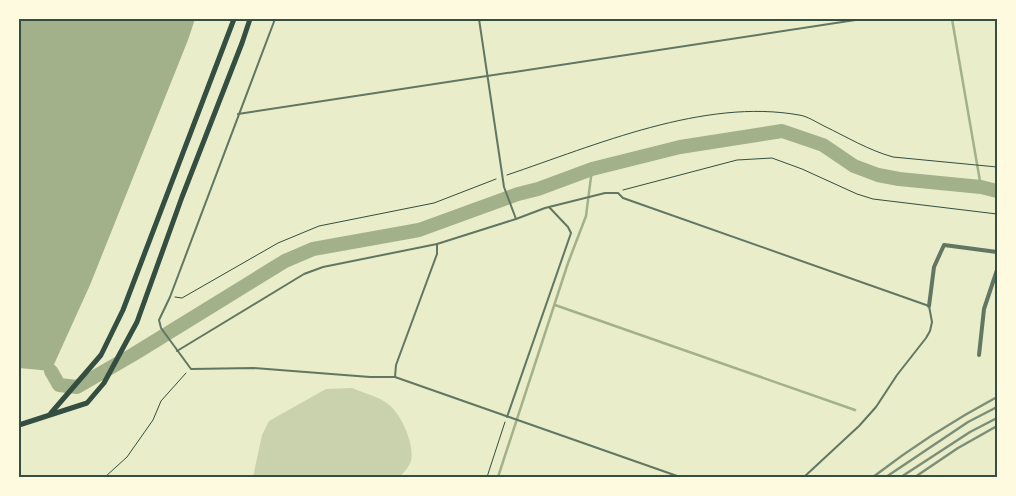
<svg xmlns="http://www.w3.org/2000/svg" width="1016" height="496" viewBox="0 0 1016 496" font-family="Cabin,sans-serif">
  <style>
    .green { fill: #cad2ad }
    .water { fill: #a3b18a }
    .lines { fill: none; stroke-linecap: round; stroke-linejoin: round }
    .stream { stroke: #a3b18a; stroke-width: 2.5 }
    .river { stroke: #a3b18a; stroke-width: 14 }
    .path { stroke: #344e41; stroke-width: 1 }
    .service { stroke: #617663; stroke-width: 2 }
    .minor { stroke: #617663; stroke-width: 4 }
    .secondary { stroke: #344e41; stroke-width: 5 }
    .rail { stroke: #7c8e77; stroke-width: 2.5 }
    .neatline { fill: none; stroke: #344e41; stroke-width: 2 }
  </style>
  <rect width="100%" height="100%" fill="#e9edc9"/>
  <!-- green -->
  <path class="green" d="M352,388C363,393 378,396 388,404C401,413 415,445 411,461C409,467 404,472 400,477H253L262,435L269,421L326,389Z"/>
  <!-- water -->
  <path class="water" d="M19,19H195L188,40L90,285L51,371L19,368Z"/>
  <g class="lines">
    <!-- stream -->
    <g class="stream">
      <path d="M952,19L981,187"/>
      <path d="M555,305L855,410"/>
      <path d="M498,477L568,263L586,216L592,169"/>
    </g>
    <!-- river -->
    <path class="river" d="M51,371L59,385L77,387L134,354L285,261L313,249L419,230L518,194L538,189L592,169L680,147L782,131L823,145L854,166L878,175L899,179L981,187L997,191"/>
    <!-- path -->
    <g class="path">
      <path d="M507,175C596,145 704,98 799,115C807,116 816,122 824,126C847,137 868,150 893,157L997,167"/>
      <path d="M623,190L737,160L772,158L802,169L857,194L873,199L997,214"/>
      <path d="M175,297L182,298L278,243L319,226L434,203L496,179"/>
      <path d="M105,477L127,457L153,420L161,401L186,373"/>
      <path d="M487,477L505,422"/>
    </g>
    <!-- service -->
    <g class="service">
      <path d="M275,19L170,297L159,320L161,328L191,369L254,368L370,377H395L680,477"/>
      <path d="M479,19L504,187L516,219"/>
      <path d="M238,114L862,19"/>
      <path d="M177,351L304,274L323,267L437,244L516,219L545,208L605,193H618L623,198L929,306L932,322L930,331L926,338L897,375L876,407L859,426L804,477"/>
      <path d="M395,377L396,365L437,254V244"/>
      <path d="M507,417L571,233L568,227L549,207"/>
    </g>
    <!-- minor -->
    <g class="minor">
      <path d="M929,306L934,267L944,245L997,252"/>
      <path d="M979,355L984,309L997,270"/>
    </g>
    <!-- secondary -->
    <g class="secondary">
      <path d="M51,413L101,355L123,310L234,19"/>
      <path d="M19,425L87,403L104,383L137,322L182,197L242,43L250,19"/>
    </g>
    <!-- rail -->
    <g class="rail">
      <path d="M873,477C912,447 954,420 997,397"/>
      <path d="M886,477L968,422L997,407"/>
      <path d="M901,477L970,432L997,418"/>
      <path d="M915,477L958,448L997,426"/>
    </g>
  </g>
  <!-- border -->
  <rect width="1016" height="496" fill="none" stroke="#fefae0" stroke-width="40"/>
  <rect x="20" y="20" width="976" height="456" class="neatline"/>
</svg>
